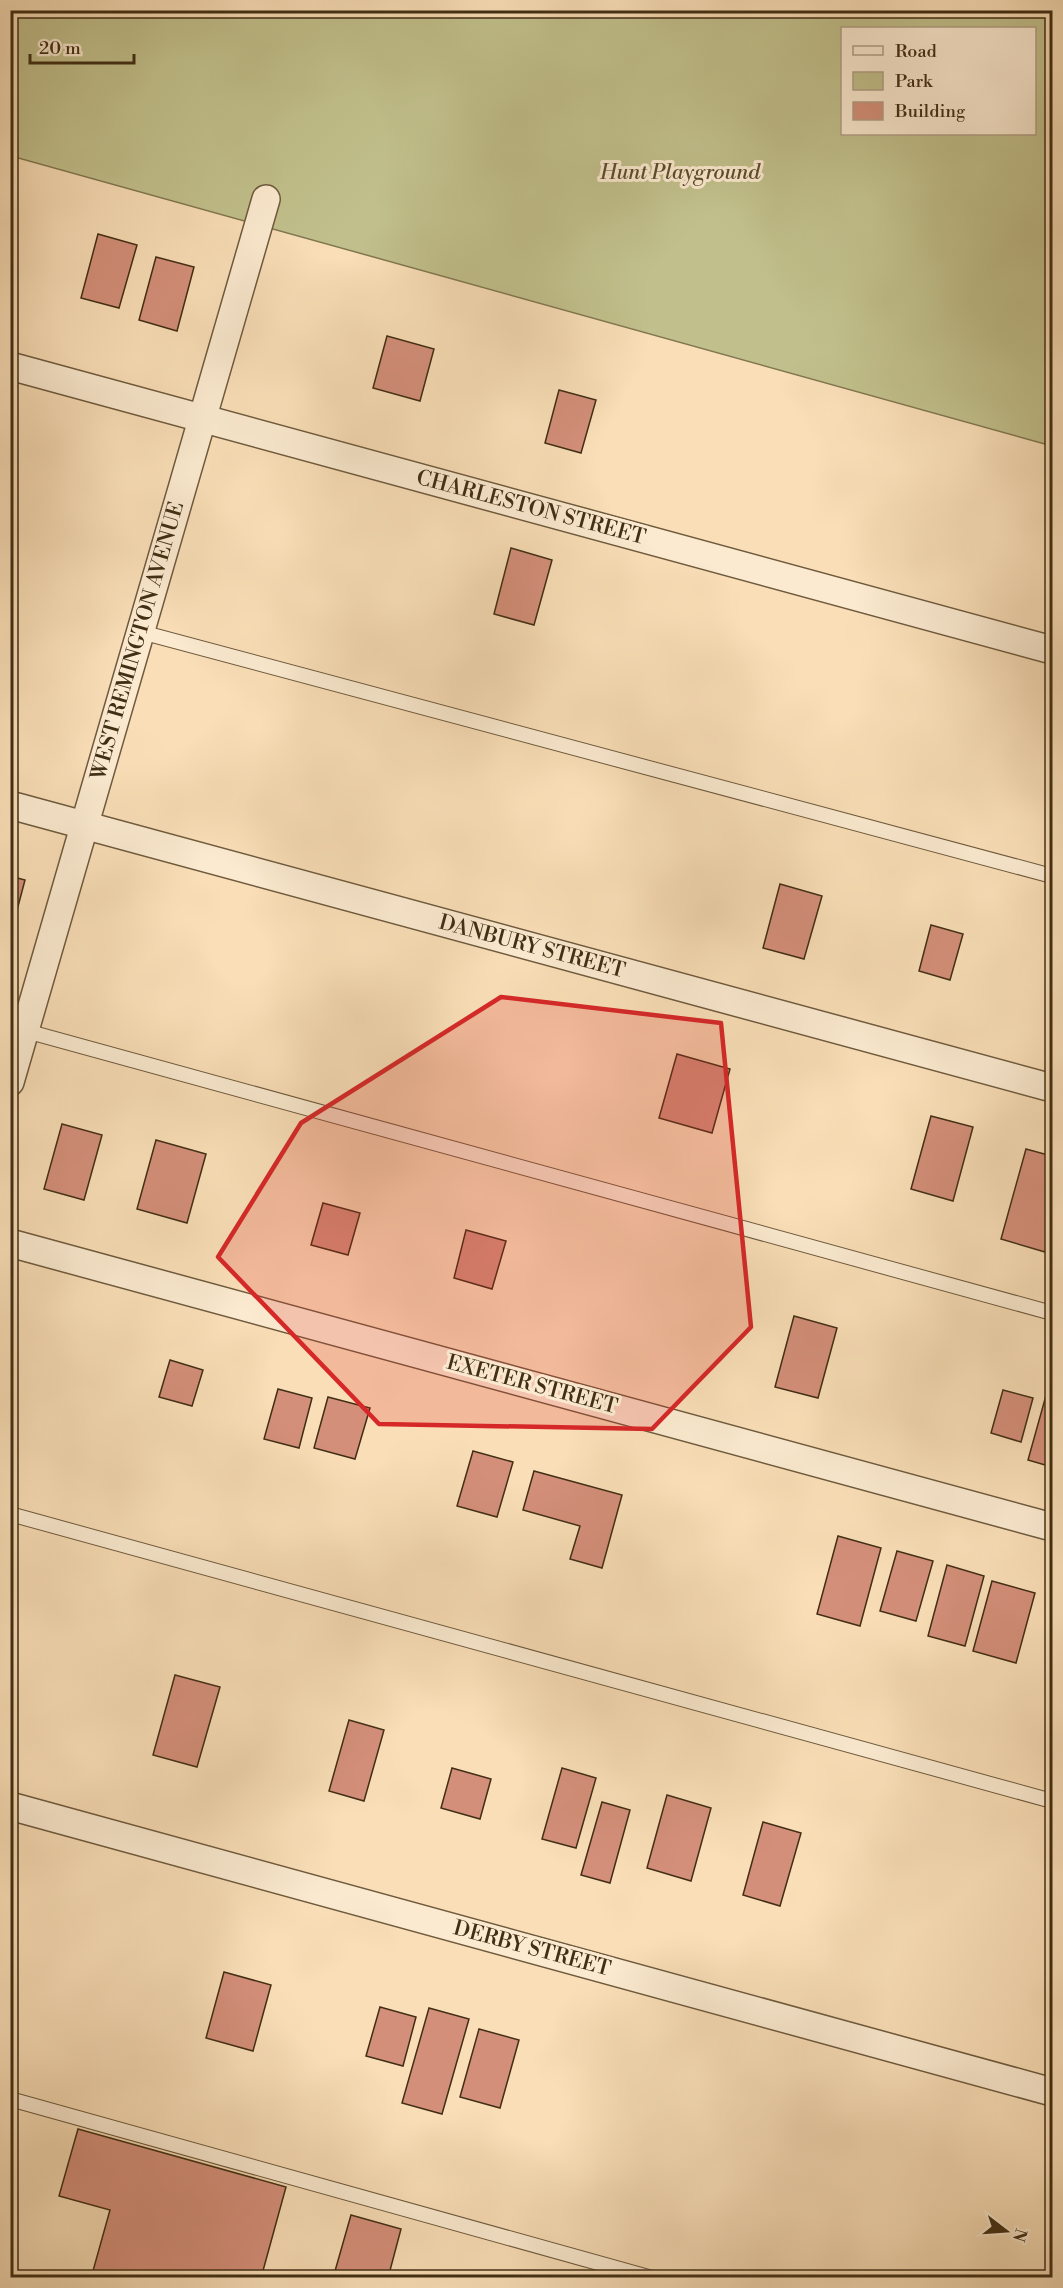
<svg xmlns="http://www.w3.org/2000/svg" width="1063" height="2288" viewBox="0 0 1063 2288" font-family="'Libre Bodoni',serif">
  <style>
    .green { fill: #c1c08c; stroke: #817750; stroke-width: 1.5; fill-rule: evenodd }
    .building { fill: #d48f7a; stroke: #412e14; stroke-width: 1.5 }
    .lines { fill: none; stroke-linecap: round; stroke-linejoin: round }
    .service-casing { stroke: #6f5a3d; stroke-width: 16 }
    .minor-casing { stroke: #6f5a3d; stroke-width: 30 }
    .service { stroke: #fbead0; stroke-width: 14 }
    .minor { stroke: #fbead0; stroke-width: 27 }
    .marked { fill: #d62828; fill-opacity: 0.2; stroke: #d62828; stroke-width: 4.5; stroke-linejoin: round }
    .labels { text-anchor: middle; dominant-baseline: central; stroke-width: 6; stroke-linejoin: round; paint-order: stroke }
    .park-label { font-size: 21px; font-style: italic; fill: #5b4b2c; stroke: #fbead0 }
    .street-label { font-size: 21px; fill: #412e14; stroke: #fbead0 }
  </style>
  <rect width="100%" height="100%" fill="#f9deb7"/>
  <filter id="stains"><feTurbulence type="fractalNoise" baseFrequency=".00333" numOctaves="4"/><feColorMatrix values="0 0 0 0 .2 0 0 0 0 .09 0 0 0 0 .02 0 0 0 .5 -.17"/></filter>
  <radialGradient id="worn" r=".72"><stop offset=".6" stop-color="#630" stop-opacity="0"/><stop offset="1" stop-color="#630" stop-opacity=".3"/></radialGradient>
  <!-- green -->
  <path class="green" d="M10,11H1052V446L11,156ZM842,28H1034V134H842Z"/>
  <!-- building -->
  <g class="building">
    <path d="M98,234L137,245L119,308L81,298Z"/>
    <path d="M156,257L194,267L177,331L139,320Z"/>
    <path d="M387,336L434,349L420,401L373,388Z"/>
    <path d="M559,390L596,400L581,453L545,443Z"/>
    <path d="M511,548L552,560L534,625L494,614Z"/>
    <path d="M10,876L25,880L11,933H10Z"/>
    <path d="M780,884L822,896L804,959L763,948Z"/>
    <path d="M931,925L963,934L950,980L919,971Z"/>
    <path d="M677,1054L730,1069L712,1133L659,1118Z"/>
    <path d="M931,1116L973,1127L953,1201L911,1189Z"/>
    <path d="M62,1124L102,1135L84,1200L44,1189Z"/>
    <path d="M156,1140L206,1154L187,1223L137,1209Z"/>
    <path d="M1026,1149L1052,1156V1226L1045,1252L1001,1239Z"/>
    <path d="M323,1203L360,1213L348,1255L311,1245Z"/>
    <path d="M466,1230L506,1241L492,1289L454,1278Z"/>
    <path d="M794,1316L837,1328L818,1398L775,1387Z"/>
    <path d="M170,1360L203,1370L192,1406L159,1397Z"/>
    <path d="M1050,1381L1052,1382V1467L1028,1460Z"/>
    <path d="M278,1389L312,1398L299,1448L264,1439Z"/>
    <path d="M1003,1390L1033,1398L1021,1442L991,1433Z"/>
    <path d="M328,1397L370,1408L355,1459L314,1448Z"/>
    <path d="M473,1451L513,1462L497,1517L457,1506Z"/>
    <path d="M534,1471L622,1495L602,1568L570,1559L580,1526L523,1510Z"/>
    <path d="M838,1536L881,1548L860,1626L817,1614Z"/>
    <path d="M897,1551L933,1561L916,1621L880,1611Z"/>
    <path d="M947,1565L984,1576L965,1646L928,1636Z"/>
    <path d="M992,1581L1035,1593L1016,1663L973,1651Z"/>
    <path d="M175,1675L220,1687L197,1767L153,1755Z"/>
    <path d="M349,1720L384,1730L364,1801L329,1791Z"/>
    <path d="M452,1768L491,1779L480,1819L441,1808Z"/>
    <path d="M562,1768L596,1778L576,1848L542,1839Z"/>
    <path d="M667,1795L711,1808L691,1881L647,1868Z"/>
    <path d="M602,1802L630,1810L610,1883L581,1875Z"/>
    <path d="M763,1822L801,1833L780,1906L743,1895Z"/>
    <path d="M224,1972L271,1985L253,2051L206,2038Z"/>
    <path d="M380,2007L416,2017L403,2066L366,2056Z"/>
    <path d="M429,2008L469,2019L442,2114L402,2103Z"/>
    <path d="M479,2029L519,2040L500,2108L460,2097Z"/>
    <path d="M78,2129L286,2187L261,2278H91L110,2210L59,2196Z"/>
    <path d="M351,2215L401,2229L388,2278H333Z"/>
  </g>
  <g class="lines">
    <!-- service casing -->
    <g class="service-casing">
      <g id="service">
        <path d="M141,632L1052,876"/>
        <path d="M26,1031L1052,1313"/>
        <path d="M10,1514L1052,1801"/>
        <path d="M10,2099L652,2278"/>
      </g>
    </g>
    <!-- minor casing -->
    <g class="minor-casing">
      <g id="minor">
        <path d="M10,366L1052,650"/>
        <path d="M10,805L1052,1088"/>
        <path d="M10,1082L266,199"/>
        <path d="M10,1243L1052,1527"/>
        <path d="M10,1806L1052,2092"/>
      </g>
    </g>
    <!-- service -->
    <use href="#service" class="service"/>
    <!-- minor -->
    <use href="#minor" class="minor"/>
  </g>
  <!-- marked area -->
  <path class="marked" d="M501,997L721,1023L751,1327L652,1429L379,1424L218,1257L301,1123Z"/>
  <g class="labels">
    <!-- park labels -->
    <g class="park-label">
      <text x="680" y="173">Hunt Playground</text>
    </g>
    <!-- street labels -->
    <g class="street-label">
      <text transform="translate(531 508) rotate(15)">CHARLESTON STREET</text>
      <text transform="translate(138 641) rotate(-74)">WEST REMINGTON AVENUE</text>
      <text transform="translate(532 947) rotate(15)">DANBURY STREET</text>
      <text transform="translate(532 1385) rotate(15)">EXETER STREET</text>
      <text transform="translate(532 1949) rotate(15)">DERBY STREET</text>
    </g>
  </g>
  <!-- margin -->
  <rect width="1063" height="2288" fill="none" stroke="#f9deb7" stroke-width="36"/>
  <rect x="12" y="12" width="1039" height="2264" fill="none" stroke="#412e14" stroke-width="3"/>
  <rect x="18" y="18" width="1027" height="2252" fill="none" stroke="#412e14" stroke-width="1.5"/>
  <!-- legend -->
  <rect x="841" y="27" width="195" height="108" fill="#fbead0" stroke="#b19f85" stroke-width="1.5"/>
  <rect x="853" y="46" width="30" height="9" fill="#fbead0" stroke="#b19f85" stroke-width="1.5"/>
  <text x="895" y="57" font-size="18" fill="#412e14">Road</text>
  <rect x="853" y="72" width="30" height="18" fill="#c1c08c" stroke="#b19f85" stroke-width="1.5"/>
  <text x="895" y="87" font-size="18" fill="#412e14">Park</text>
  <rect x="853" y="102" width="30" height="18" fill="#d48f7a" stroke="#b19f85" stroke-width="1.5"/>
  <text x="895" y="117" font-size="18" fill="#412e14">Building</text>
  <!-- north arrow -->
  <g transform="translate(1006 2231) rotate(107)" stroke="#fbead0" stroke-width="4.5" paint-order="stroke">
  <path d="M0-4.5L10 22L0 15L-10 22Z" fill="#412e14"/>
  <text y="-9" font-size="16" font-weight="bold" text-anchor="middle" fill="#412e14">N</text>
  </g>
  <!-- scale -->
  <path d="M30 54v9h104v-9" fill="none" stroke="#412e14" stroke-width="3"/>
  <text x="39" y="54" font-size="18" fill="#412e14" stroke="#fbead0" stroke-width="4.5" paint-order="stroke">20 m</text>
  <rect width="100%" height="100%" filter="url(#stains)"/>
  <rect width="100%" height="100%" fill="url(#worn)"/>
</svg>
